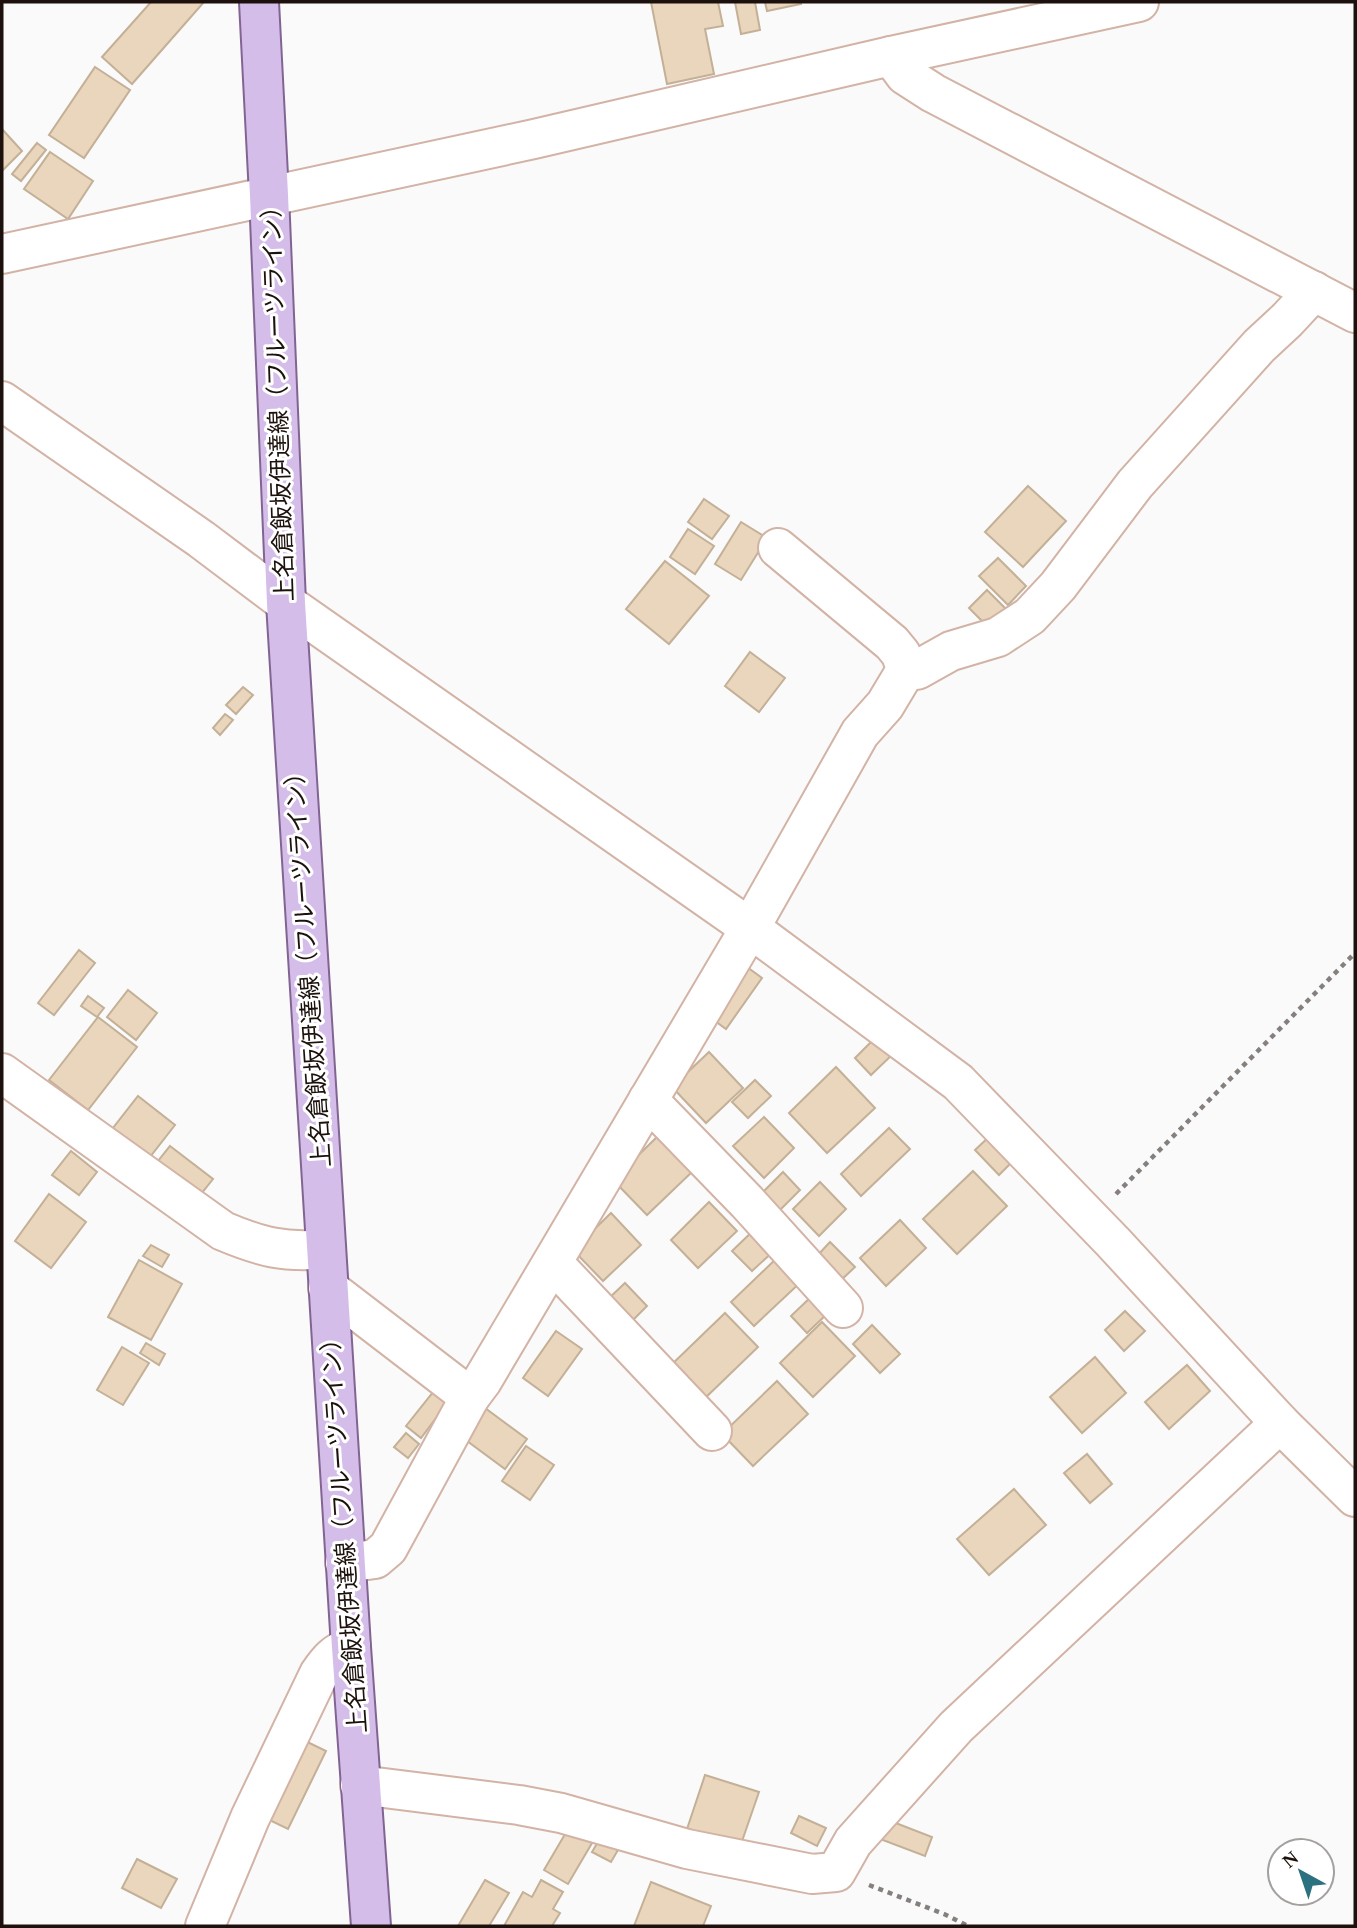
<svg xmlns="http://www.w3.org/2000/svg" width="1357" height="1928" viewBox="0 0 1357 1928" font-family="'Times New Roman','Noto Sans JP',serif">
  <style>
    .building { fill: #ead6bc; stroke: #c3b096; stroke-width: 2 }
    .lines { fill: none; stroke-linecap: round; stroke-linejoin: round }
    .minor-casing { stroke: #d2b3a5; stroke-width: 42 }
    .major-casing { stroke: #826493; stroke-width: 42 }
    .path { stroke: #85807d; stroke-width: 4.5; stroke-dasharray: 5 5; stroke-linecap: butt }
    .minor { stroke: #fff; stroke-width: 38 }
    .major { stroke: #d5bdea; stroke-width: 38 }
    .labels { text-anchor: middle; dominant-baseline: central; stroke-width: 6; stroke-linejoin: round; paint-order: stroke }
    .street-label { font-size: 24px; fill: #1c110c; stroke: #fff }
  </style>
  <rect width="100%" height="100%" fill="#fafafa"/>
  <!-- building -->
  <g class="building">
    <path d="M151,2H204L132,84L102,57Z"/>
    <path d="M651,2H718L723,26L705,29L714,74L667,84Z"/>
    <path d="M735,2H755L760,30L741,34Z"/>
    <path d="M765,2H801V4L767,11Z"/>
    <path d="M95,67L130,90L84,158L49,135Z"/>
    <path d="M2,129L22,151L2,171Z"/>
    <path d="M37,143L46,150L21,181L12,174Z"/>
    <path d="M50,152L93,181L68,219L24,189Z"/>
    <path d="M1028,486L1066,521L1023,567L985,532Z"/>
    <path d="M704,499L729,516L712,539L688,522Z"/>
    <path d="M741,522L767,538L741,580L715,564Z"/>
    <path d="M688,529L714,546L695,574L670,557Z"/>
    <path d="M998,558L1026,586L1008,605L979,576Z"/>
    <path d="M665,561L709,596L669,644L626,609Z"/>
    <path d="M987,590L1012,615L994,633L969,608Z"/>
    <path d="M750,652L785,678L759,712L725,686Z"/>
    <path d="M243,687L253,695L236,714L226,705Z"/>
    <path d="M225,714L233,720L220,735L213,728Z"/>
    <path d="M79,950L95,963L54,1015L38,1003Z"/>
    <path d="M747,967L762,978L726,1029L711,1018Z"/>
    <path d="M128,990L157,1013L136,1040L107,1017Z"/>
    <path d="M88,996L104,1008L97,1017L81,1006Z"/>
    <path d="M98,1017L137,1047L88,1110L49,1080Z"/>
    <path d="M878,1035L895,1052L871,1075L855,1058Z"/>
    <path d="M709,1052L743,1088L706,1123L672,1087Z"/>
    <path d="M836,1067L875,1108L827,1153L789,1113Z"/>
    <path d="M755,1080L771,1096L748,1118L732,1102Z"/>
    <path d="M138,1096L175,1125L146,1162L109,1133Z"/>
    <path d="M764,1117L794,1148L764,1178L733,1146Z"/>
    <path d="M889,1128L910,1149L861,1196L841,1174Z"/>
    <path d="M992,1134L1015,1159L999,1175L975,1150Z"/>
    <path d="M659,1135L693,1171L647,1215L613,1180Z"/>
    <path d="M170,1146L213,1179L197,1199L154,1166Z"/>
    <path d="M71,1151L97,1172L79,1195L52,1175Z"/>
    <path d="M973,1171L1007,1206L957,1254L923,1219Z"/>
    <path d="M783,1172L800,1190L777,1213L760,1195Z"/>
    <path d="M820,1182L846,1209L819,1236L793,1209Z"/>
    <path d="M49,1194L86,1222L51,1268L15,1241Z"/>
    <path d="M709,1202L737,1231L698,1268L671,1240Z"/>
    <path d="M611,1213L641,1245L603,1281L573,1250Z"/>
    <path d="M900,1220L926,1248L886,1286L860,1258Z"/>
    <path d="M756,1228L776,1249L752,1271L732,1251Z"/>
    <path d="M830,1242L855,1267L839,1282L816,1257Z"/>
    <path d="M151,1245L169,1255L162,1267L143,1256Z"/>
    <path d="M779,1256L803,1280L754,1326L731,1302Z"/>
    <path d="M139,1260L182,1284L151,1340L108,1317Z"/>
    <path d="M625,1283L647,1306L629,1324L607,1300Z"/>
    <path d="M813,1295L829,1312L807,1333L791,1316Z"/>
    <path d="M1125,1311L1145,1331L1124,1351L1105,1330Z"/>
    <path d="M725,1313L758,1347L700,1403L668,1368Z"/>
    <path d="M822,1322L855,1356L813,1397L780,1363Z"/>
    <path d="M872,1325L900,1354L880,1373L853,1344Z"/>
    <path d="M556,1331L582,1349L548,1396L523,1378Z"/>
    <path d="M146,1343L165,1354L159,1365L140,1353Z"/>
    <path d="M122,1347L149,1363L123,1405L97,1390Z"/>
    <path d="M1095,1357L1126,1393L1082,1433L1050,1397Z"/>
    <path d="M1187,1365L1210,1391L1169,1429L1145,1402Z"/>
    <path d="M777,1381L808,1414L753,1466L722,1434Z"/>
    <path d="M434,1391L448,1402L421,1438L406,1426Z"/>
    <path d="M481,1405L527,1439L505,1469L459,1435Z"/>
    <path d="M406,1433L419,1444L408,1458L394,1447Z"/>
    <path d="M526,1446L554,1465L530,1500L502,1481Z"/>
    <path d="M1087,1454L1112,1484L1090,1503L1064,1473Z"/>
    <path d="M1014,1489L1046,1525L989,1575L957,1539Z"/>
    <path d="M297,1737L326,1751L288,1829L259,1815Z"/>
    <path d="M705,1775L759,1792L740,1847L687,1829Z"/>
    <path d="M799,1816L826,1828L817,1846L791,1833Z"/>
    <path d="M888,1820L932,1837L925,1856L880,1839Z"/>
    <path d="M568,1829L592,1843L568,1884L544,1870Z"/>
    <path d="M599,1840L618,1850L611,1862L592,1852Z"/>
    <path d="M137,1859L177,1879L161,1908L122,1888Z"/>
    <path d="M485,1880L509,1893L489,1926H458Z"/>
    <path d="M541,1880L563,1892L553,1909L560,1913L552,1926H504L523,1892L532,1897Z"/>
    <path d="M651,1882L711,1906L703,1926H634Z"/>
  </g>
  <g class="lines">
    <!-- minor casing -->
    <g class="minor-casing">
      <g id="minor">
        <path d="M891,56L905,75L933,93L1355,313"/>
        <path d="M2,254L534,139L891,56L1139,2"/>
        <path d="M2,401L201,539L286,603L750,928L958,1082L1113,1242L1280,1423L1355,1497"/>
        <path d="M906,670H917L951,651L998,637L1030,616L1058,586L1135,484L1259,346L1287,320L1314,291"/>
        <path d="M2,1073L223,1231C261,1247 284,1253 326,1249"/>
        <path d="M648,1100L747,1202L843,1308"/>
        <path d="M553,1263L712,1431"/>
        <path d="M328,1288L470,1397L482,1381L750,928L860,733L885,705L906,670L901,654L892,643L778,548"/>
        <path d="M345,1563L375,1559L388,1548L470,1397"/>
        <path d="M360,1785L519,1805L561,1813L687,1849L812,1874L836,1872L853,1842L956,1727L1280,1423"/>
        <path d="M205,1926L250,1818L319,1674C328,1661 335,1652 351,1647"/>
      </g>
    </g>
    <!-- major casing -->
    <g class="major-casing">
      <path id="major" d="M259,2L269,195L286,603L351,1647L371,1926"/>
    </g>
    <!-- path -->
    <g class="path">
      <path d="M1116,1194L1355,953"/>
      <path d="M869,1885L944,1914L968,1926"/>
    </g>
    <!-- minor -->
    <use href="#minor" class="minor"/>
    <!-- major -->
    <use href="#major" class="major"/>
  </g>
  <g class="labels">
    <!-- street labels -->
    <g class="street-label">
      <text transform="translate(278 398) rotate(-92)">上名倉飯坂伊達線（フルーツライン）</text>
      <text transform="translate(308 964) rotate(-94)">上名倉飯坂伊達線（フルーツライン）</text>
      <text transform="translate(344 1530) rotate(-94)">上名倉飯坂伊達線（フルーツライン）</text>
    </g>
  </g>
  <!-- border -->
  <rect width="1357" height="1928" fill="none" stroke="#1c110c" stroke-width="7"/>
  <!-- north arrow -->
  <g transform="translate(1301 1872) rotate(320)"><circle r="33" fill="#ffffff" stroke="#a4a09e" stroke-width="2"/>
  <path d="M0-5L12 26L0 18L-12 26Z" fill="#2b717f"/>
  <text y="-10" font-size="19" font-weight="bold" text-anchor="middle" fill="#1c110c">N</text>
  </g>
</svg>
